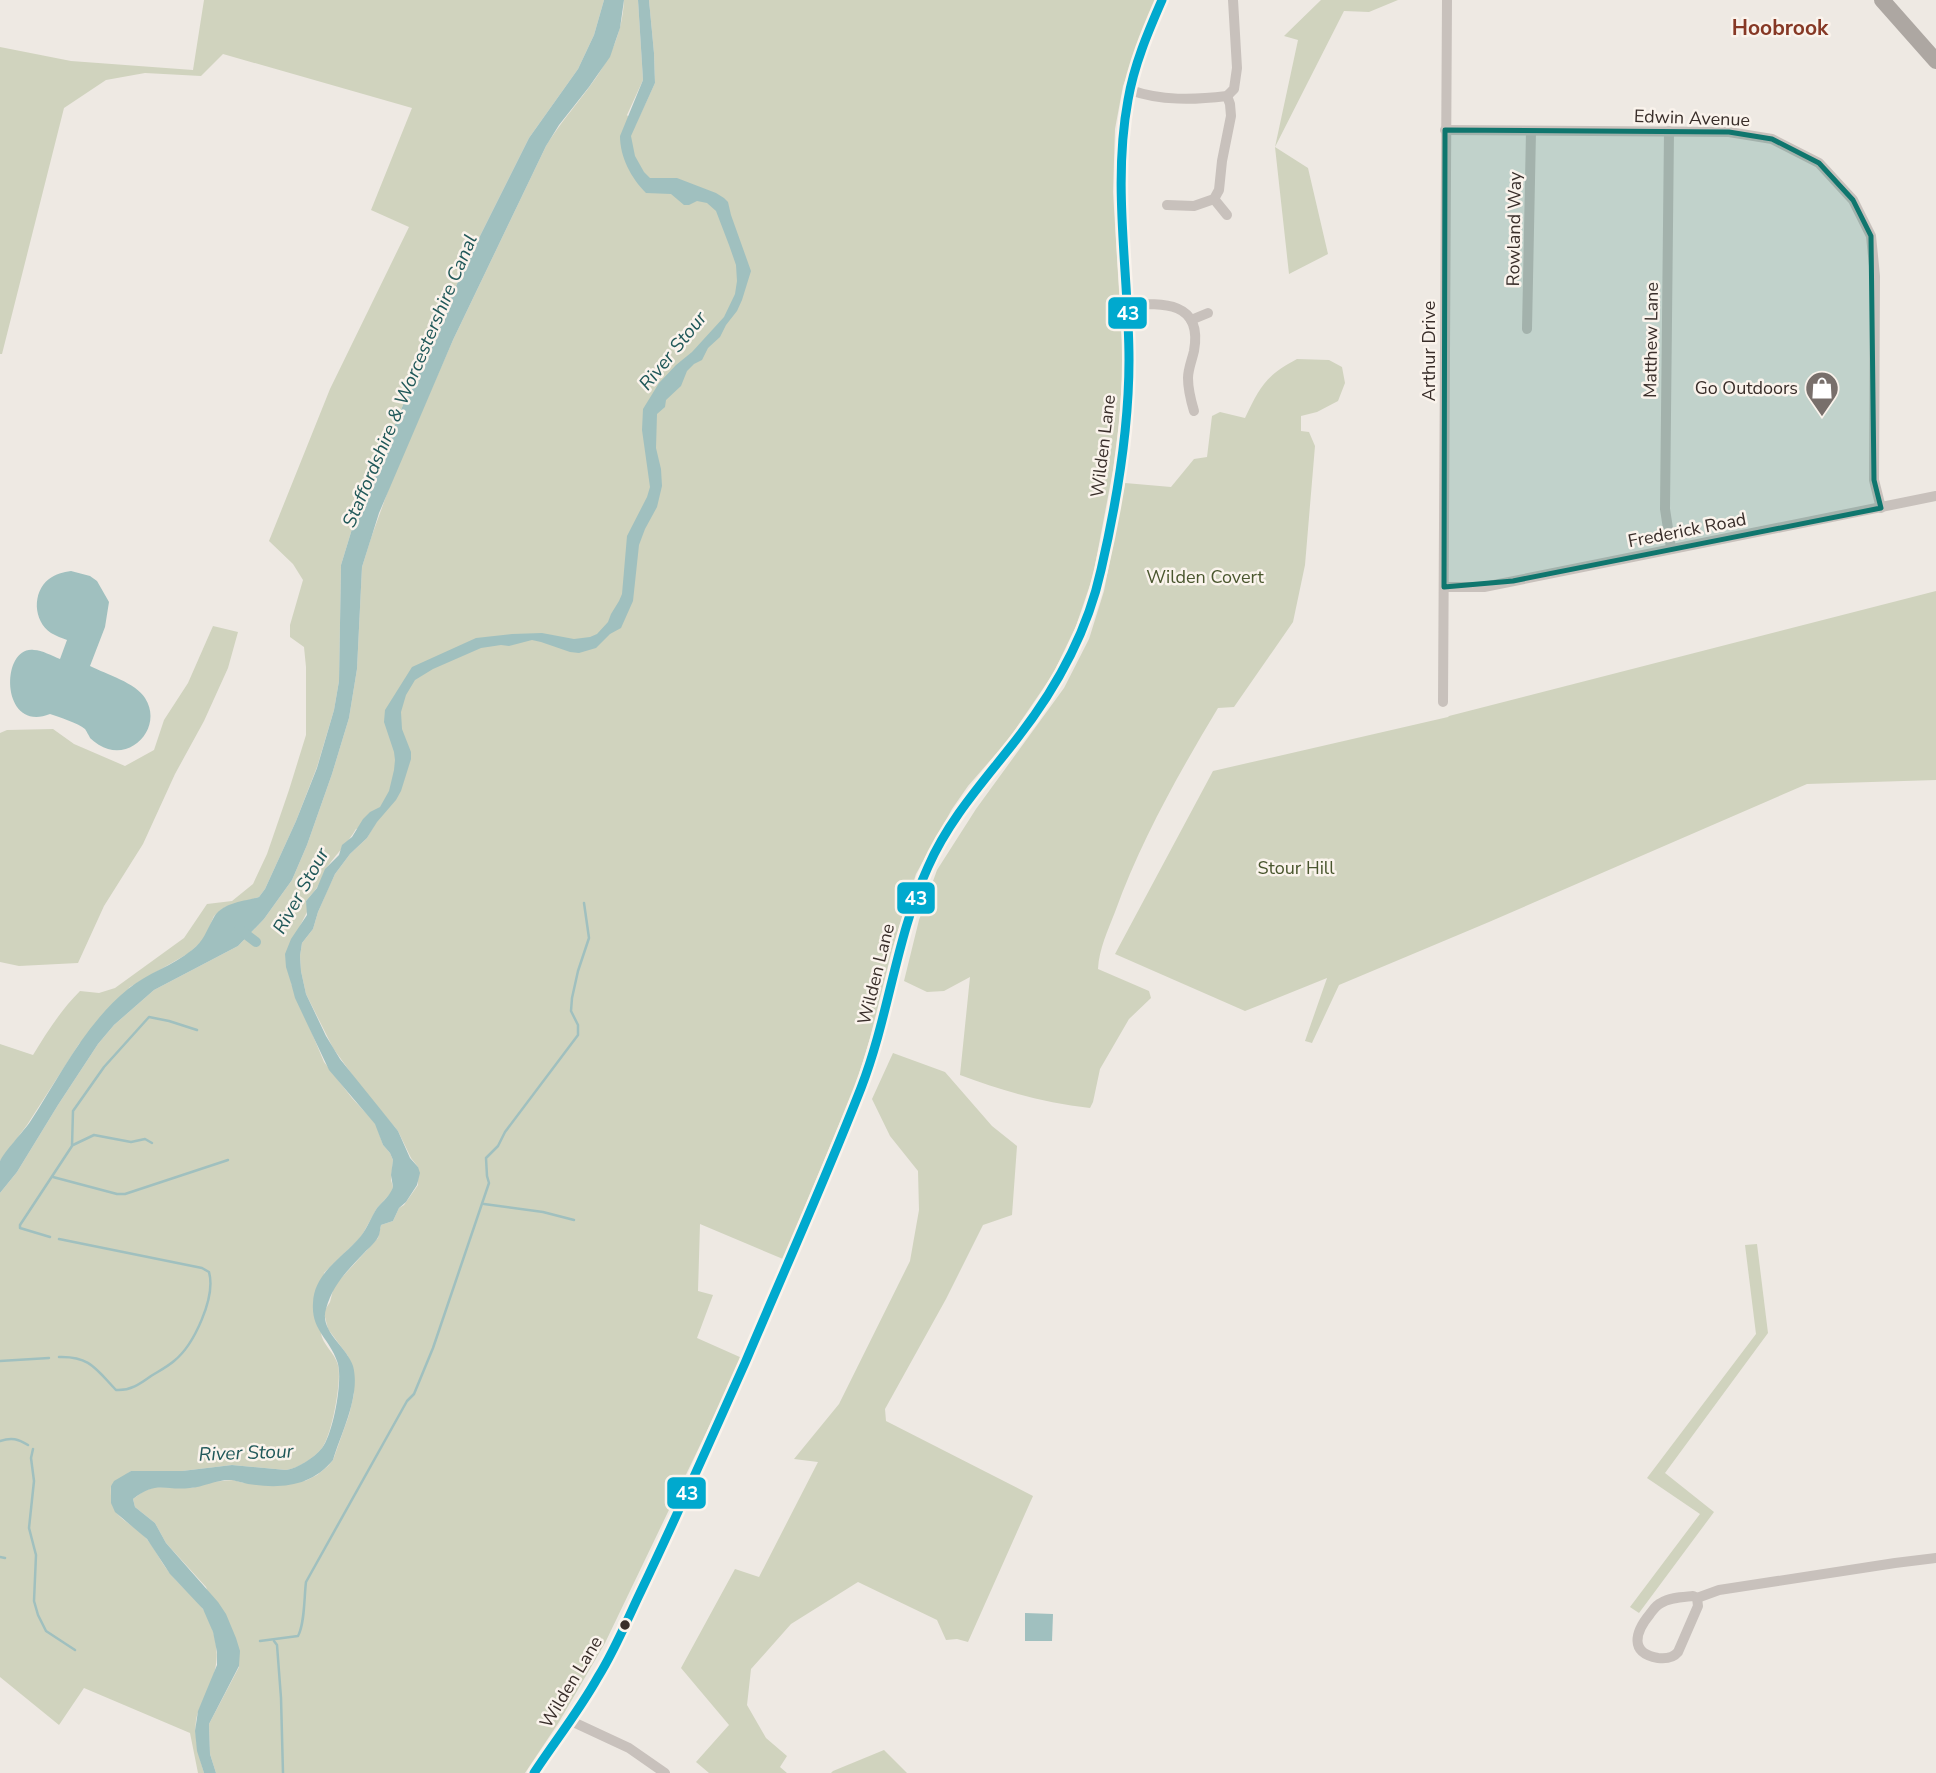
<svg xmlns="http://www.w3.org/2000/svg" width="1936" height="1773" viewBox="0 0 1936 1773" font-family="'Nunito Sans',sans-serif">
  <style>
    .green { fill: #d0d3be }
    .water { fill: #a0c0bf }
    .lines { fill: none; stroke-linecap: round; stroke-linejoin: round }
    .stream { stroke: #a0c0bf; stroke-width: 2.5 }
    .canal { stroke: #a0c0bf; stroke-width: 10 }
    .minor { stroke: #c8c1bc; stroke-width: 10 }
    .tertiary { stroke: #c8c1bc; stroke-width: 12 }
    .trunk { stroke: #ada7a2; stroke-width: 16 }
    .bus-1-casing { stroke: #faf3ec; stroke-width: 14 }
    .bus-1 { stroke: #00a9ce; stroke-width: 9 }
    .marked { fill: #0f766e; fill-opacity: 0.2; stroke: #0f766e; stroke-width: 5; stroke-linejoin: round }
    .bus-dot { fill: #392e2a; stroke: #faf3ec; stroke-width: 2.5 }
    .labels { text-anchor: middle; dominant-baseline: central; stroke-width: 5; stroke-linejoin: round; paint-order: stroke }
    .street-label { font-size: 18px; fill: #392e2a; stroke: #faf3ec }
    .poi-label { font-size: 18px; fill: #392e2a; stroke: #faf3ec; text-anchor: end }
    .park-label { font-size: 18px; fill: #49562e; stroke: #faf3ec }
    .water-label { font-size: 19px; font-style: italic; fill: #205859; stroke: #faf3ec }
    .quarter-label { font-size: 21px; font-weight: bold; fill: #863825; stroke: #faf3ec }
    .line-badge { stroke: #faf3ec; stroke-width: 2.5 }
    .badge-label { font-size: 19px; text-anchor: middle; font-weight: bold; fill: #fff }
  </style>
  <rect width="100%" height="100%" fill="#eee9e3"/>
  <!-- green -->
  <g class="green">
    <path d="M204,0H604L594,35L578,69L529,138L468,260L417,371L352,529L341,565L339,681L334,710L317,767L296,821L265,889L259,897L225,907L214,916L204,939L189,953L130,987L79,1044L27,1125L0,1161V1044L33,1055C47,1032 61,1010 80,991L99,993L115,988L184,938L207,904L232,901L253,884L267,854L289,790L306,735V667L304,647L290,637V625L303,580L293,564L269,541L330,389L409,227L371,210L412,108L223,54L201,76L145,73L106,80L64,108L2,354H0V47L71,61L193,70Z"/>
    <path d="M624,0H638L643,80L627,115L635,126L655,83L654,53L649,0H1156L1123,86L1115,129L1113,192L1122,340V380L1119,423L1113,470L1093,576L1076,626L1053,674L1008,740L968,786L952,809L916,874L892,950L870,1038L856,1084L783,1259L700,1224L698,1291L713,1295L697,1338L742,1358L605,1643L559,1722L525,1773H216L210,1754L209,1724L239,1667L206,1587L166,1543L155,1523L135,1507L133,1499L144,1491L155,1487L192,1488L211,1482L233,1480L244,1483L305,1481L317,1475L328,1466L333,1460L349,1415L354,1394L348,1356L328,1329L325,1317V1310L330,1302L334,1286L378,1238L381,1225L393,1221L399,1208L404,1205L418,1185V1167L411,1158L398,1131L361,1087L333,1048L306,994L301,971L300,956L302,943L313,929L318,912L328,889L335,874L350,854L367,838L374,826L356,829C348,843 337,853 328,866C324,871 323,876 320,882C317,889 311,895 306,901L308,910L300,926L291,983L324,1062L352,1098L376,1124L383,1145L390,1153L393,1160L391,1180L393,1187L392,1192L377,1208L361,1237L324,1273C323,1292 319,1314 321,1333C322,1344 335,1353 338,1365C342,1380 332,1435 322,1448C314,1458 299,1468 286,1470L232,1465L182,1471H131L111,1486C109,1519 126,1518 144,1536C154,1546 160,1561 169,1572C179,1585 197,1599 205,1612C219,1640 221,1662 208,1690C204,1700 198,1709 196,1720C194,1738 199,1756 204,1773H198L190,1733L84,1688L59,1725L0,1677V1193L17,1172L58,1105L98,1044L114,1025L154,990L238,946L264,919L292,880L307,845L332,774L349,718L357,669L362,567L371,538L393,477L453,340L546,146C578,95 621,64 624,0Z"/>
    <path d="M1321,0H1398L1369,12L1344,11L1275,147L1308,168L1328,254L1289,274L1275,147L1298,40L1284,36Z"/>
    <path d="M1297,359L1329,360L1342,367L1345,383L1338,401L1317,412L1301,416V431L1309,432L1315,446L1305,565L1293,622L1234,707L1218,708C1179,773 1141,840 1115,912C1108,930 1099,949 1098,969L1149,991L1151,998L1129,1019L1100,1069L1093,1102L1090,1108C1045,1103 1003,1091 960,1075L970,977L944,991L927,992L904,981L919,920L937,870L976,809L1064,688L1089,639L1104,591L1125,483L1171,487L1194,459L1207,457L1212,416L1220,412L1245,418C1260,387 1265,376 1297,359Z"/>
    <path d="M1936,591V780L1807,784L1489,922L1339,985L1312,1043L1305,1041L1327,978L1245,1011L1115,954L1213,771L1448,717L1449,716Z"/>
    <path d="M213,626L238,632L228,668L204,721L175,774L143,844L104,906L78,963L19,966L0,962V733L7,730L53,729L74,744L125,766L154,750L164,720L188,683Z"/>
    <path d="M893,1053L945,1072L992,1126L1017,1146L1012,1215L983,1225L946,1299L885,1409L886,1421L1033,1496L968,1642L957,1639L946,1640L937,1620L858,1582L791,1624L751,1669L747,1705L766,1738L787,1756L780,1767L787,1773H709L696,1762L729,1725L681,1668L735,1569L759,1577L818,1462L794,1459L839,1404L910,1261L919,1210L918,1171L890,1136L872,1099Z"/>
    <path d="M1757,1244L1768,1333L1665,1473L1714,1512L1639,1613L1630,1607L1700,1514L1647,1478L1756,1334L1745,1245Z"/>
    <path d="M884,1750L907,1773H831L833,1771Z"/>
  </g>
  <!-- water -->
  <g class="water">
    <path d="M604,0H624L620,28L610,57L589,87L559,125L546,146L453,340L379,513L362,567L357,669L349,718L332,774L307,845L292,880L264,919L238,946L154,990L114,1025L98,1044L58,1105L17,1172L0,1193C0,1184 0,1169 0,1161C4,1152 23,1132 30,1122C60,1076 85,1024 128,989C147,973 173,966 192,950C204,941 206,931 213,919C222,902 243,902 259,897L265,889L296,821L317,768L334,710L339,681L341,565L352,529L417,371L468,260L529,138L578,69L594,35Z"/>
    <path d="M638,0H649L654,53L655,83L631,136L635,156L644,172L650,178H677L716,193L724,198L728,202L731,215L751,271L742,300L737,311L726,325L720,337L708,348L702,360L694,364L687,371L681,386L666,400L665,407L657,414L656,448L661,469L662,486L657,507L645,529L639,545L633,601L621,628L610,634L596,648L579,653L570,652L541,642L532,640L509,646L501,645L481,648L433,669L415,680L406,695L401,712L402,729L411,752V759L401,791L396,800L377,822L367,838L350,854L335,874L318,912L313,929L302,943L300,956L301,971L306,994L326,1036L340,1059L398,1131L410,1158L418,1167L420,1173L417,1185L406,1202L399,1208L393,1221L381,1225C380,1229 380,1232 379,1235C377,1241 369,1248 365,1252C347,1271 333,1284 326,1309C319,1331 347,1347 353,1366C361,1395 341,1433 333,1460C311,1487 280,1489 248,1484C243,1483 237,1481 232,1480C217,1479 204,1487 190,1488C164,1491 157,1480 133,1499L135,1507L155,1523L166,1543L218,1602L226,1614L236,1638L240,1651L239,1666L209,1724L210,1754L216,1773H204L197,1751L195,1731L198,1711L217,1665V1652L213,1632L203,1609L170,1574L147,1539L115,1512L111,1503V1486L114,1481L131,1471H182L232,1465L286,1470C298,1468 314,1458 322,1448C333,1435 344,1377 337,1361C329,1338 311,1330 313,1303C314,1272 344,1257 361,1236C368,1227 371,1217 377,1208C383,1201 390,1196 393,1187L391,1175L393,1160L390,1153L383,1145L375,1124L329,1070L295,998L291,983L286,967L285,954L291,939L307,915L306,901L317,888L325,869L339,855L342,845L352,837L363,819L370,812L380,807L389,791L394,770L395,760L394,752L384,722L385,710L412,667L476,638L512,634L542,633L574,639L590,637L597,634L608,622L611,614L619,601L622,594L627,536L647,497L650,487L642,430L643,409L659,383L676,365L692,352L724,317L735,294L737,281L736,265L729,245L716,211L707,203L697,201L689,205H684L671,194L646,193C631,178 620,157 620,136L643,80Z"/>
    <path d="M71,571L90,576L97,581L109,602L105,627L90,666C106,674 136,683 145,698C162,724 137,757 108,749C102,747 95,743 90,738C90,737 85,729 85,729C78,723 59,717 50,714C0,734 0,645 34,650C42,650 52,656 60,659L67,640C62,638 56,636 51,633C33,621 32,592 49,579C56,574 63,572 71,571Z"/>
    <path d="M1025,1613L1053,1614L1052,1641H1025Z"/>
  </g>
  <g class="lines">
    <!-- stream -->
    <g class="stream">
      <path d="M73,1145L94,1135L131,1142L145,1139L152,1143"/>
      <path d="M53,1177L117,1194H125L228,1160"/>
      <path d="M484,1204L543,1212L574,1220"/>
      <path d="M50,1237L20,1228V1225L72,1146L73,1111L104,1067L149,1017L169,1021L197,1030"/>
      <path d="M59,1357C90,1356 96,1369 116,1390C130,1391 140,1384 151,1376C159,1371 167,1367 174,1361C194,1345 216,1297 209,1272L202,1268L59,1239"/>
      <path d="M0,1361L49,1358"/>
      <path d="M0,1441C12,1437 18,1439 28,1445"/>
      <path d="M33,1449L31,1458L34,1481L29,1528L36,1555L34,1601L38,1615L46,1631L75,1650"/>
      <path d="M0,1557L5,1558"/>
      <path d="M260,1641L298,1636C305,1623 304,1597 306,1582L407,1401L414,1394L433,1348L489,1183L487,1176L486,1158L498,1146L505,1132L578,1035V1025L571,1011L572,998L578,971L589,938L584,903"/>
      <path d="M274,1641L277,1645L281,1698L283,1773"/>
    </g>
    <!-- canal -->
    <path class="canal" d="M239,929L256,942"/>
    <!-- minor -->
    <g class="minor">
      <path d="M1130,90C1161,101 1194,100 1227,96L1234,89L1237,68L1233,0"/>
      <path d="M1445,130L1729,132L1772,139L1819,163L1853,200L1871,236L1875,276L1874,480L1881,508"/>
      <path d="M1669,131L1665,509L1671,548"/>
      <path d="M1214,199L1227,215"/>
      <path d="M1167,205L1194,206L1214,199L1219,190L1222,161L1231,116L1230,104L1227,96"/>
      <path d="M1128,305C1163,303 1203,301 1194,351C1192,360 1188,369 1188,378C1188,389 1191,401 1194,411"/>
      <path d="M1191,320L1208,313"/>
      <path d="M1527,329L1531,131"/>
      <path d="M1444,587H1484L1936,496"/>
      <path d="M1443,702L1447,0"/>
      <path d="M1693,1596L1697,1598L1698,1606L1678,1652C1673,1658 1666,1659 1658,1658C1629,1653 1635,1632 1650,1614C1653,1610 1656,1605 1661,1603C1670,1597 1682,1597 1693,1596Z"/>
      <path d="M1697,1598L1719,1590L1895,1563L1936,1558"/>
      <path d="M571,1721L629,1748L665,1773"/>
    </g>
    <!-- tertiary -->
    <path class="tertiary" d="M534,1773C555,1741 579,1711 598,1677C615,1650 627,1620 641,1591C677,1516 711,1439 745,1363C784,1271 825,1180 861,1088C889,1016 896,937 928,867C949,819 984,781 1016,740C1056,689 1087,634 1101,570C1117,501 1129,431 1129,360C1129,274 1112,186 1128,100C1134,65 1148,32 1162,0"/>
    <!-- trunk -->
    <path class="trunk" d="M1882,0L1936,61"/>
    <!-- bus-1 casing -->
    <g class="bus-1-casing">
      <path id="bus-1" d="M534,1773C555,1741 579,1711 598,1677C615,1650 627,1620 641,1591C677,1516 711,1439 745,1363C784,1271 825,1180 861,1088C889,1016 896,937 928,867C949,819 984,781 1016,740C1056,689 1087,634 1101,570C1117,501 1129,431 1129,360C1129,274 1112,186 1128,100C1134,65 1148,32 1162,0"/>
    </g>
    <!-- bus-1 -->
    <use href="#bus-1" class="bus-1"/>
  </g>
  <!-- marked area -->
  <path class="marked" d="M1445,130L1729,132L1772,139L1819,163L1853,200L1871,236L1874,480L1881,508L1513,581L1444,587Z"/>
  <!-- icons -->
  <defs>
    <g id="shop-pin" transform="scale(1.75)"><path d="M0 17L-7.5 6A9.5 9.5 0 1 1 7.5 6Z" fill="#786f6b" stroke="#faf3ec"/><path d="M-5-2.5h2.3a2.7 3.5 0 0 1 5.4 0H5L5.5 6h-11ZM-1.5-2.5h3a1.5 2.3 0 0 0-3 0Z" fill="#fff"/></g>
  </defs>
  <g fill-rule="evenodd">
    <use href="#shop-pin" x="1822" y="388"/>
  </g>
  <!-- markers -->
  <circle class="bus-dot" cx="625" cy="1625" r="6"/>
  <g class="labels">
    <!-- street labels -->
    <g class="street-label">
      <text transform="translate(1692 118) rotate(2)">Edwin Avenue</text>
      <text transform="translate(1514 229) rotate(-89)">Rowland Way</text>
      <text transform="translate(1651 340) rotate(-89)">Matthew Lane</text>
      <text transform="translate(1429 351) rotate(-90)">Arthur Drive</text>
      <text transform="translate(1103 446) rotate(-83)">Wilden Lane</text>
      <text transform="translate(1687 530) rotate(-11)">Frederick Road</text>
      <text transform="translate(876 974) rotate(-76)">Wilden Lane</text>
      <text transform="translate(571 1682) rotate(-59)">Wilden Lane</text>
    </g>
    <!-- poi labels -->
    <g class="poi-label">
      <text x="1798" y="388">Go Outdoors</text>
    </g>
    <!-- park labels -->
    <g class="park-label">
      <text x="1205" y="577">Wilden Covert</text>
      <text x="1296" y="868">Stour Hill</text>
    </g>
    <!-- water labels -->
    <g class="water-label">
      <text transform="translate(673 351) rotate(-51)">River Stour</text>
      <text transform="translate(410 381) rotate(-67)">Staffordshire &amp; Worcestershire Canal</text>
      <text transform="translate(301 891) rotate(-61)">River Stour</text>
      <text transform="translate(246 1453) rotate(-2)">River Stour</text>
    </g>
    <!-- quarter labels -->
    <g class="quarter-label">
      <text x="1780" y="28">Hoobrook</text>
    </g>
  </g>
  <g class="line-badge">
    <rect x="1107" y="296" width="41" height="34" rx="7" fill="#00a9ce"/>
    <rect x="896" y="881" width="40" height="34" rx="7" fill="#00a9ce"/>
    <rect x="666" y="1476" width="41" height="34" rx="7" fill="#00a9ce"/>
  </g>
  <g class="badge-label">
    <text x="1128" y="320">43</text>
    <text x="916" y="905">43</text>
    <text x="687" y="1500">43</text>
  </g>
</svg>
